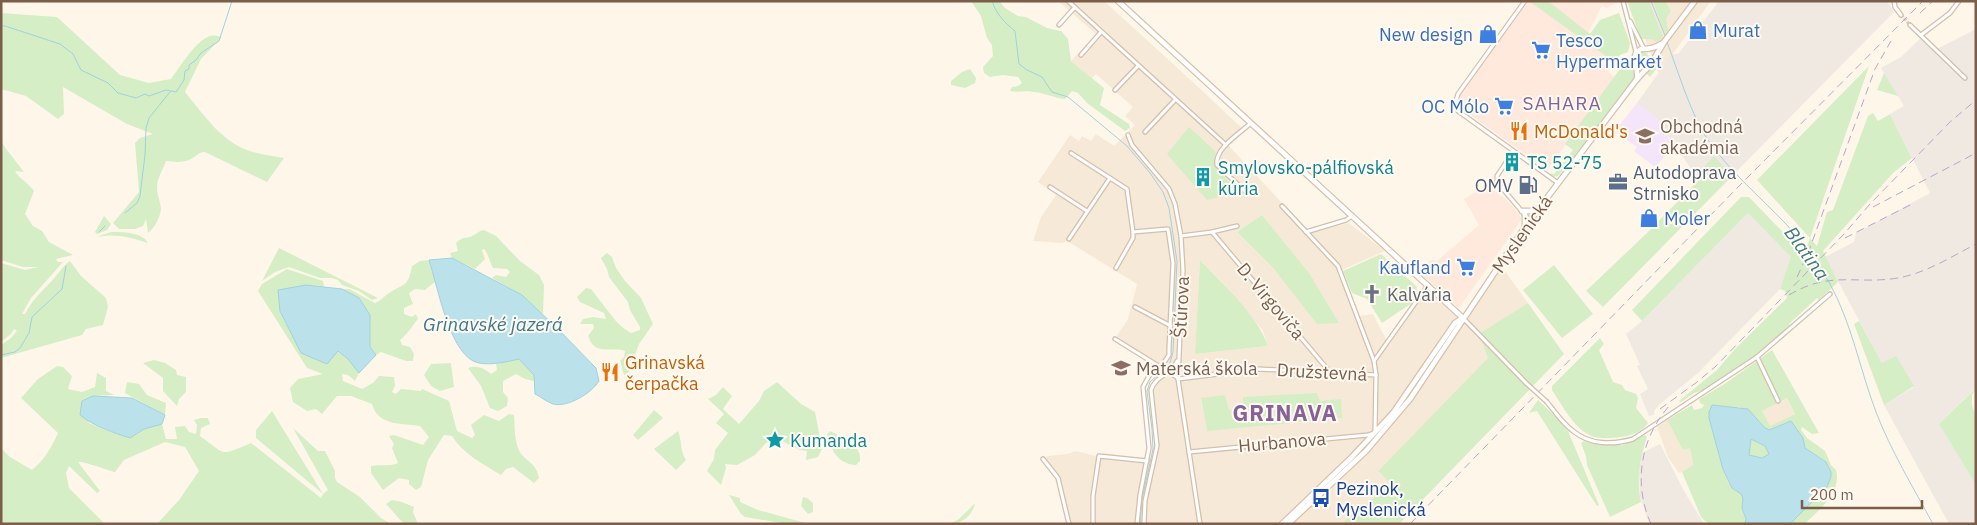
<svg xmlns="http://www.w3.org/2000/svg" width="1977" height="525" viewBox="0 0 1977 525" font-family="'IBM Plex Sans',sans-serif">
  <style>
    .residential { fill: #f7e9d7; fill-rule: evenodd }
    .commercial { fill: #ffe8dc }
    .industrial { fill: #efe9e2 }
    .education { fill: #f4e5fb }
    .green { fill: #d5eec5; fill-rule: evenodd }
    .water { fill: #bbe2eb; stroke: #a0d2de; fill-rule: evenodd }
    .lines { fill: none; stroke-linecap: round; stroke-linejoin: round }
    .stream { stroke: #a0d2de; stroke-width: 1 }
    .street-tunnel { stroke: #ded0c1; stroke-width: 3; stroke-dasharray: 3 1.5; stroke-linecap: butt }
    .street-casing { stroke: #d3bfad; stroke-width: 5.5 }
    .secondary-casing { stroke: #d8c1ac; stroke-width: 7 }
    .street { stroke: #fff; stroke-width: 3 }
    .secondary { stroke: #fff; stroke-width: 4.5 }
    .rail { stroke: #baa5cb; stroke-width: 1; stroke-dasharray: 8 5; stroke-linecap: butt }
    .street-bridge-casing { stroke: #d3bfad; stroke-width: 5.5; stroke-linecap: butt }
    .street-bridge { stroke: #fff; stroke-width: 3 }
    .labels { text-anchor: middle; dominant-baseline: central; stroke-width: 4; stroke-linejoin: round; paint-order: stroke }
    .shop-label { font-size: 18px; fill: #366cbe; stroke: #fffaf1; text-anchor: start }
    .education-label { font-size: 18px; fill: #785e54; stroke: #fffaf1; text-anchor: start }
    .food-label { font-size: 18px; fill: #c56008; stroke: #fffaf1; text-anchor: start }
    .culture-label { font-size: 18px; fill: #0d838f; stroke: #fffaf1; text-anchor: start }
    .service-label { font-size: 18px; fill: #4e5e75; stroke: #fffaf1; text-anchor: start }
    .street-label { font-size: 18px; fill: #7c5d49; stroke: #fffaf1 }
    .worship-label { font-size: 18px; fill: #5b616d; stroke: #fffaf1; text-anchor: start }
    .transit-label { font-size: 18px; fill: #164399; stroke: #fffaf1; text-anchor: start }
    .neighbourhood-label { font-size: 19px; letter-spacing: 1px; fill: #876198; stroke: #fffaf1 }
    .water-label { font-size: 19px; font-style: italic; fill: #3d7b8a; stroke: #fffaf1 }
    .district-label { font-size: 22px; font-weight: bold; letter-spacing: 1px; fill: #876198; stroke: #fffaf1 }
  </style>
  <rect width="100%" height="100%" fill="#fef7e9"/>
  <!-- residential -->
  <g class="residential">
    <path d="M1058,1H1104L1194,83L1245,131L1229,146L1310,233L1349,223L1385,251L1342,270L1359,316L1373,314L1389,345L1427,290L1465,322L1502,267L1528,303L1480,334L1489,358L1378,471L1391,484L1343,522V524H1067L1057,481L1043,460L1048,456L1067,454L1076,451L1096,456L1102,453L1154,459L1155,438L1149,392L1153,381L1165,373L1114,340L1128,319L1137,284L1067,241L1062,243L1033,241L1041,217L1056,195L1038,182L1070,135L1079,141L1082,136L1091,141L1096,134L1114,146L1135,125L1125,116L1133,107L1096,74L1092,78L1071,61L1096,34ZM1262,215L1310,274L1339,323L1274,269L1237,232ZM1200,260L1222,282L1263,331L1268,346L1195,354ZM1243,397L1320,401L1207,431L1201,399L1229,410L1243,407Z"/>
    <path d="M1629,1H1711L1659,73Z"/>
    <path d="M1787,398L1795,414L1770,427L1762,411Z"/>
    <path d="M1667,420L1683,450L1690,447L1693,466L1682,472L1679,473L1668,457L1657,427Z"/>
  </g>
  <!-- commercial -->
  <g class="commercial">
    <path d="M1529,1H1619L1607,8L1602,6L1586,37L1617,60L1608,72L1615,77L1547,170L1457,105L1458,97Z"/>
    <path d="M1488,184L1500,195L1499,196H1502L1514,208L1522,219L1459,308L1418,271L1431,260L1437,261L1479,225L1464,199Z"/>
  </g>
  <!-- industrial -->
  <g class="industrial">
    <path d="M1719,1H1887L1894,12L1732,176L1714,157L1696,176L1655,117L1637,103L1672,54H1678Z"/>
    <path d="M1976,29V387L1939,424L1976,485V524H1949L1884,405L1914,387L1882,363L1825,257L1854,242L1856,233L1930,193L1890,114L1904,106L1881,68L1901,57L1920,39L1933,51Z"/>
    <path d="M1748,213L1792,257L1780,289L1698,373L1660,404L1654,411V415L1649,416L1640,394L1648,389L1637,366L1640,365L1626,334L1642,321Z"/>
    <path d="M1660,444L1684,491L1704,524H1649L1640,496L1639,473L1642,453Z"/>
  </g>
  <!-- education -->
  <path class="education" d="M1637,103L1655,117L1674,146L1655,167L1634,151L1637,147L1615,131Z"/>
  <!-- green -->
  <g class="green">
    <path d="M971,1H999L1005,8L1018,16L1026,17L1047,28L1061,31L1068,39L1071,61L1104,88L1100,105L1129,124L1130,128L1125,131L1087,103L1078,93L1072,91L1065,99C1054,98 1045,93 1034,92C1026,90 1018,93 1010,91L1012,87L1018,86L1022,83L1018,77L1003,75L990,77L984,73L983,67L993,56L992,45L987,38L981,16Z"/>
    <path d="M1529,1H1548L1590,34L1600,20L1619,13L1630,43L1628,52L1620,55L1614,62Z"/>
    <path d="M1627,1H1649L1663,37L1657,42L1651,39H1641Z"/>
    <path d="M1653,1H1665L1671,11L1666,18L1668,31L1665,34Z"/>
    <path d="M1,13L57,17L120,75L149,83L171,79C180,67 195,41 210,36C214,35 217,36 222,37L201,59L185,92C204,115 223,144 253,152C263,155 274,156 284,158L267,182L205,152C198,152 197,156 191,159C183,163 174,162 166,161C164,167 160,174 158,180C155,192 160,199 161,208C161,216 154,229 148,233L146,219L143,226L135,229H119L113,223L139,192L135,143L140,138L153,134L127,124L63,87L64,114L58,119L26,96L1,89Z"/>
    <circle cx="1643" cy="58" r="6"/>
    <path d="M1660,55V64L1650,77L1646,73L1653,67Z"/>
    <path d="M1869,66L1810,238L1817,246L1827,212L1833,210L1836,202L1868,116L1873,113L1878,121L1890,114L1912,158L1893,173L1823,251L1838,282L1819,300L1817,298L1789,324L1791,327L1764,349L1704,390L1694,393L1681,402L1679,401L1717,370L1735,349L1787,298L1785,291L1780,289L1791,257L1748,213L1642,321L1632,310L1741,197H1749L1804,254L1810,238L1757,180Z"/>
    <path d="M1627,68L1636,72V76L1584,144L1558,176L1552,177L1550,173L1554,174L1573,150L1565,144L1620,69Z"/>
    <path d="M970,69L976,78L975,83L965,88L951,85V81L962,72Z"/>
    <path d="M1884,73L1897,94L1898,96L1877,90Z"/>
    <path d="M1189,127L1216,152L1214,165L1238,192L1207,200L1167,154Z"/>
    <path d="M1,140L4,146L24,172L15,171C19,179 29,183 34,191L25,214L33,226L42,231L49,242L73,255L56,259L58,262H63L31,298L22,314H25C34,297 44,290 56,276C61,270 64,265 70,261L81,276L106,298L108,307L103,325L86,329L82,335L1,358V345L11,338L17,331L14,329L11,334L1,342V263L25,270L38,267H23L1,260Z"/>
    <path d="M1714,156L1732,176L1603,307L1586,291L1647,233L1698,181L1696,176Z"/>
    <path d="M1262,215L1310,274L1339,323L1317,324L1274,269L1237,232Z"/>
    <path d="M104,216L111,224L107,230L97,234L95,232Z"/>
    <path d="M484,230L496,236L520,261L539,275L544,285L543,314L522,295L492,278L496,275L506,277L510,272L507,269L493,268C489,261 489,255 484,249L482,250L485,259L475,269L452,258L450,253L458,251L456,243C463,236 465,239 472,236C477,234 478,231 484,230Z"/>
    <path d="M111,232C123,232 142,232 148,243C130,237 115,233 96,237Z"/>
    <path d="M279,248L378,298L372,300L359,291L342,285L338,280L332,278H320L289,267L275,272L262,281Z"/>
    <path d="M607,253L612,257L616,268L625,281L641,298L653,324L639,344L629,372L624,375L620,361L624,357L625,351C612,346 595,357 588,336L594,328L593,324H580L583,319L593,317L606,319L604,313L580,302L577,297L586,288L591,289L615,320L622,327L631,333L640,330V327L630,310L628,302L609,277L607,269L601,258Z"/>
    <path d="M1381,254L1417,287L1415,301L1382,323L1367,299L1352,293L1343,271Z"/>
    <path d="M429,260L436,281L425,290L415,289L409,293L413,304L404,308V314L412,317L416,314L418,319C412,326 407,335 400,340L402,345L410,347L414,354L413,361H406L381,352L376,355L370,347L359,298L342,289H349L375,303C381,301 384,296 389,293C405,283 408,287 412,266L420,261Z"/>
    <path d="M1200,260C1222,283 1258,316 1268,346L1195,354Z"/>
    <path d="M1554,265L1593,314L1562,338L1523,290Z"/>
    <path d="M287,269L323,281L324,286L306,285L337,351L348,359L359,373L355,381L348,375L342,374L343,381L362,389L373,383L379,376L394,377L395,386L392,392L396,394L401,389L421,391L422,389L449,401L457,431L472,438L475,435L471,425L484,415L499,421L509,414L514,415C515,426 514,442 520,452C527,463 536,462 539,478L534,483L513,467L506,469L501,475C483,464 463,454 452,436L444,435L428,460L421,487L416,490L409,484V480L399,478L383,490L371,473V466C381,464 389,467 398,463L392,448L394,444L389,436L394,435L423,445L429,437L420,426C400,423 378,426 372,404L351,396H337L322,414L316,409L307,411L293,402L290,388L298,379L323,374L307,368L258,291L262,284Z"/>
    <path d="M1528,303L1564,354L1399,524H1343V522L1391,484L1378,471L1488,358L1479,334Z"/>
    <path d="M1859,321L1882,363L1896,356L1914,386L1884,405L1854,324Z"/>
    <path d="M1600,338L1604,344L1599,350L1613,382L1622,385L1625,390L1636,394L1638,398L1636,408L1648,423C1643,431 1631,436 1621,437C1612,438 1602,439 1594,437C1575,431 1562,405 1552,390V386Z"/>
    <path d="M1772,350L1819,433L1812,434L1802,427L1801,430L1807,438L1825,451L1831,465L1836,470C1842,493 1819,509 1805,524H1790L1827,487L1831,472L1826,462L1805,448L1800,433L1794,425L1787,422L1769,430L1764,427L1758,420L1740,407L1734,408L1715,405L1711,425L1723,468L1728,482L1732,488L1741,494L1744,498L1742,508L1746,519L1745,524H1708L1701,517L1682,472L1693,465L1690,448L1683,450L1667,420L1692,405L1694,410L1702,408L1704,405L1700,403L1699,399L1726,383ZM1787,398L1795,414L1770,426L1762,411Z"/>
    <path d="M519,359L534,375V381L525,379L516,374L503,381V392L508,398L507,406L498,411L490,408L481,386L468,368C477,365 484,368 491,374L497,370L496,364Z"/>
    <path d="M154,360L165,363L176,370L177,375L186,377V392L179,399L177,406L163,391V378L143,363Z"/>
    <path d="M451,363L454,387L440,391L431,386L424,375L431,364Z"/>
    <path d="M57,366L63,367L72,376L68,389L82,392L95,387L97,373L106,378V391L114,395L93,396L82,401L89,423L105,430L130,438L144,429L162,424L166,439H177L175,427L185,426L189,432L196,434L197,425L194,420L201,418H208L210,424L201,428L200,436C227,455 218,457 251,443L321,498L323,494L256,438V430L272,411L323,494L328,490L293,428L318,451H325L335,471V478L337,482L360,497L381,518L391,524H157L179,500L199,471L185,447L165,442L124,460L115,472C107,470 84,461 78,462L100,491L97,493L69,466L66,473L69,488L105,524H1V448L10,457L32,470C45,459 51,448 58,433L21,398L38,379Z"/>
    <path d="M127,382L139,384L147,395L166,403L165,415L125,393Z"/>
    <path d="M777,382L801,404L815,412L822,449L818,457L806,460L807,451L800,450L776,438L766,443L755,455L737,465L725,464L726,468L721,485L707,471L714,459L715,450L728,433L716,423L724,414L708,399L716,395L723,387L732,396L723,409L739,424L759,401L764,391Z"/>
    <path d="M1976,388L1972,395V405L1976,417V485L1939,424Z"/>
    <path d="M1317,393L1320,401L1341,399L1342,418L1207,431L1201,398L1225,395L1229,410L1243,407V397Z"/>
    <path d="M1538,400L1556,417L1568,431L1599,505L1597,506L1537,411L1529,413Z"/>
    <path d="M654,410L663,418L638,440L633,435Z"/>
    <path d="M678,431C682,441 680,451 686,460L676,470L654,449Z"/>
    <path d="M830,431C843,438 862,444 860,461L856,465C837,464 831,449 827,434Z"/>
    <path d="M1645,435L1647,437C1640,458 1636,480 1641,502L1610,517L1587,465L1586,456L1581,443L1584,441L1601,445L1620,444L1621,446Z"/>
    <path d="M1751,439L1765,446L1769,454L1762,458L1749,455Z"/>
    <path d="M729,495L740,498V502L758,510L809,524L781,523L745,517L741,514Z"/>
    <path d="M803,497L807,498L813,503V512L808,514L801,506Z"/>
    <path d="M392,500L402,502L414,507L413,512L418,524H404L386,504Z"/>
    <path d="M975,503C973,515 962,524 950,524L959,519Z"/>
  </g>
  <!-- water -->
  <g class="water">
    <path d="M452,258L522,295L556,327L596,368L599,381C592,393 567,408 553,404C547,402 541,397 535,394L534,375L519,359C506,362 485,367 473,361C448,347 438,287 429,260Z"/>
    <path d="M306,285L342,289L359,298L370,315V347L376,355L359,373L348,359L338,351L327,364L301,353L280,311L278,290Z"/>
    <path d="M93,396L132,398L165,415L162,424L144,429L130,438C112,432 95,427 80,415L82,401Z"/>
    <path d="M1712,405L1748,409L1764,427L1769,430L1791,421L1803,438L1805,448L1826,462L1831,472V477L1827,487L1790,524H1745L1746,519L1742,508L1743,498L1741,494L1732,488L1729,482L1723,469L1709,418V412ZM1751,439L1765,446L1769,454L1762,458L1749,455Z"/>
  </g>
  <g class="lines">
    <!-- stream -->
    <g class="stream">
      <path d="M992,1C996,14 1005,23 1015,31L1019,64L1027,70L1042,77L1052,92L1068,97L1127,146L1150,173L1163,192L1169,208L1177,261L1173,352L1170,363L1150,382L1147,391L1152,429L1153,449L1142,499L1140,524"/>
      <path d="M1651,1L1666,38"/>
      <path d="M1,26H5L60,44L73,54L81,70L108,83L118,93L136,98L145,94L149,96L166,90L176,92L184,80L185,71L189,69V65L196,60L201,53L219,41L232,1"/>
      <path d="M1667,42C1678,71 1692,118 1710,143C1731,172 1760,197 1785,223C1802,241 1817,262 1830,284C1852,324 1860,370 1876,412C1891,451 1913,487 1933,524"/>
      <path d="M125,213L137,203L140,196L145,155L146,128L149,118L170,92"/>
      <path d="M99,232L105,226"/>
      <path d="M1,355L15,352L20,348L29,333L32,317L62,289L66,266"/>
    </g>
    <!-- street-tunnel -->
    <path class="street-tunnel" d="M1901,15L1910,25"/>
    <!-- street casing -->
    <g class="street-casing">
      <g id="street">
        <path d="M1068,1L1226,145"/>
        <path d="M1525,1L1458,94L1455,104L1458,111L1558,183"/>
        <path d="M1623,1L1636,52"/>
        <path d="M1894,1L1895,7L1901,15"/>
        <path d="M1630,21L1644,49"/>
        <path d="M1059,25L1075,7"/>
        <path d="M1910,25L1965,78"/>
        <path d="M1921,35L1950,13L1959,1"/>
        <path d="M1081,55L1101,32"/>
        <path d="M1115,90L1138,66"/>
        <path d="M1145,132L1175,100"/>
        <path d="M1128,135L1132,145L1169,189L1175,204L1181,236L1183,270L1178,379L1200,524"/>
        <path d="M1513,152L1497,176V182L1530,221"/>
        <path d="M1071,153L1127,189L1133,232"/>
        <path d="M1050,187L1087,211"/>
        <path d="M1247,193L1217,165C1214,149 1240,133 1251,123"/>
        <path d="M1212,232L1329,371"/>
        <path d="M1306,232L1346,220L1352,216"/>
        <path d="M1181,236L1212,232L1237,226"/>
        <path d="M1069,239L1110,178"/>
        <path d="M1116,268L1133,238V232L1168,229L1173,263L1169,348V355L1161,367"/>
        <path d="M1135,307L1171,326"/>
        <path d="M1464,319L1526,383"/>
        <path d="M1115,339L1178,378"/>
        <path d="M1757,357L1778,401"/>
        <path d="M1374,361L1428,285"/>
        <path d="M1178,379L1259,369L1376,375"/>
        <path d="M1547,402C1555,412 1563,424 1573,431C1590,445 1613,445 1633,439L1757,357L1830,294"/>
        <path d="M1189,452L1368,435L1375,433L1376,375L1374,361L1338,266L1282,206"/>
        <path d="M1043,459L1058,478L1069,524"/>
        <path d="M1093,524V496L1099,456L1147,461"/>
        <path d="M1137,524L1140,495L1149,448L1143,387L1155,365"/>
        <path d="M1144,524L1145,501L1157,446L1151,390C1155,376 1172,374 1177,361"/>
      </g>
    </g>
    <!-- secondary casing -->
    <g class="secondary-casing">
      <g id="secondary">
        <path d="M1118,1L1463,318"/>
        <path d="M1637,79C1639,69 1632,61 1636,53L1641,49C1650,49 1655,48 1663,43"/>
        <path d="M1522,211H1537"/>
        <path d="M1525,214V227"/>
        <path d="M1282,524L1352,457L1393,413L1455,323L1463,318"/>
        <path d="M1288,524L1366,451L1410,399L1525,227L1637,79L1651,64L1664,42L1695,1"/>
      </g>
    </g>
    <!-- street -->
    <use href="#street" class="street"/>
    <!-- secondary -->
    <use href="#secondary" class="secondary"/>
    <!-- rail -->
    <g class="rail">
      <path d="M1920,13L1933,1"/>
      <path d="M1873,207L1976,153"/>
      <path d="M1845,238L1914,203"/>
      <path d="M1797,277L1807,256L1875,69L1891,41"/>
      <path d="M1789,295C1831,270 1856,285 1898,278C1926,273 1951,257 1976,244"/>
      <path d="M1660,409L1697,382L1715,367L1844,234L1870,204L1950,122L1976,100"/>
      <path d="M1410,524L1740,185L1923,1"/>
      <path d="M1651,524C1633,484 1640,438 1670,405"/>
    </g>
    <!-- street-bridge casing -->
    <g class="street-bridge-casing">
      <path id="street-bridge" d="M1526,383L1547,402"/>
    </g>
    <!-- street-bridge -->
    <use href="#street-bridge" class="street-bridge"/>
  </g>
  <!-- icons -->
  <defs>
    <g id="shop-bare" transform="scale(1.5)"><path d="M-5-2.5h2.3a2.7 3.5 0 0 1 5.4 0H5L5.5 6h-11ZM-1.5-2.5h3a1.5 2.3 0 0 0-3 0Z" fill="#3f7fe0" stroke="#fffaf1" stroke-width="2.5" paint-order="stroke"/></g>
    <g id="supermarket-bare" transform="scale(1.5)"><path d="M-6-5.5h2.5l.6 2H6L4.5 2H-2.5L-4.4-4H-6ZM-1.5 3.2a1.3 1.3 0 1 0 .1 0ZM3 3.2a1.3 1.3 0 1 0 .1 0Z" fill="#3f7fe0" stroke="#fffaf1" stroke-width="2.5" paint-order="stroke"/></g>
    <g id="restaurant-bare" transform="scale(1.5)"><path d="M-5-6h1v4h1v-4h1v4h1v-4h1v5L-1.5 .5V6h-2V.5L-5-1ZM5-6V6H3V1.5H1.5Q1.5-4 5-6Z" fill="#e8710a" stroke="#fffaf1" stroke-width="2.5" paint-order="stroke"/></g>
    <g id="school-bare" transform="scale(1.5)"><path d="M0-5L7-2L0 1L-7-2ZM-4 1L0 2.5L4 1V4Q0 6-4 4Z" fill="#8d6e63" stroke="#fffaf1" stroke-width="2.5" paint-order="stroke"/></g>
    <g id="building-bare" transform="scale(1.5)"><path d="M-4-6H4V6H1V3H-1V6H-4ZM-2.5-4.3h1.7v1.8h-1.7ZM.8-4.3h1.7v1.8H.8ZM-2.5-1h1.7V.8h-1.7ZM.8-1h1.7V.8H.8Z" fill="#0f9aa8" stroke="#fffaf1" stroke-width="2.5" paint-order="stroke"/></g>
    <g id="office-bare" transform="scale(1.5)"><path d="M-6-3h4V-5.5h4V-3h4V5H-6ZM-1-4.5V-3h2v-1.5ZM-6 0V1H6V0Z" fill="#5c6f8a" stroke="#fffaf1" stroke-width="2.5" paint-order="stroke"/></g>
    <g id="fuel-bare" transform="scale(1.5)"><path d="M-5.5-6h7V0h2V4h1.3V-2.5L3-4.5l.8-.8L6-3V5H2.5V1h-1V6h-7ZM-4.2-4.7v3.2H.2V-4.7Z" fill="#5c6f8a" stroke="#fffaf1" stroke-width="2.5" paint-order="stroke"/></g>
    <g id="church-bare" transform="scale(1.5)"><path d="M-1.2-6h2.4v3.5h3.3v2.4h-3.3V6h-2.4V-.1h-3.3v-2.4h3.3Z" fill="#6b7280" stroke="#fffaf1" stroke-width="2.5" paint-order="stroke"/></g>
    <g id="sight-bare" transform="scale(1.5)"><path d="M0-6L1.8-2.2L6-1.7L2.9 1.2L3.7 5.4L0 3.3L-3.7 5.4L-2.9 1.2L-6-1.7L-1.8-2.2Z" fill="#0f9aa8" stroke="#fffaf1" stroke-width="2.5" paint-order="stroke"/></g>
    <g id="bus-bare" transform="scale(1.5)"><path d="M-5-6H5V4H4V6H2V4H-2V6H-4V4H-5ZM-3.5-4V0h7V-4ZM-3.5 1.2v1.5H-2V1.2ZM2 1.2v1.5H3.5V1.2Z" fill="#1a4fb4" stroke="#fffaf1" stroke-width="2.5" paint-order="stroke"/></g>
  </defs>
  <g fill-rule="evenodd">
    <use href="#shop-bare" x="1698" y="30"/>
    <use href="#shop-bare" x="1488" y="34"/>
    <use href="#supermarket-bare" x="1541" y="50"/>
    <use href="#supermarket-bare" x="1504" y="106"/>
    <use href="#restaurant-bare" x="1519" y="131"/>
    <use href="#school-bare" x="1645" y="136"/>
    <use href="#building-bare" x="1512" y="162"/>
    <use href="#building-bare" x="1203" y="177"/>
    <use href="#office-bare" x="1618" y="182"/>
    <use href="#fuel-bare" x="1528" y="185"/>
    <use href="#shop-bare" x="1649" y="218"/>
    <use href="#supermarket-bare" x="1466" y="267"/>
    <use href="#church-bare" x="1372" y="294"/>
    <use href="#school-bare" x="1121" y="368"/>
    <use href="#restaurant-bare" x="610" y="372"/>
    <use href="#sight-bare" x="775" y="440"/>
    <use href="#bus-bare" x="1321" y="498"/>
  </g>
  <g class="labels">
    <!-- shop labels -->
    <g class="shop-label">
      <text x="1713" y="30">Murat</text>
      <text x="1473" y="34" text-anchor="end">New design</text>
      <text x="1556" y="40">Tesco<tspan x="1556" dy="21">Hypermarket</tspan></text>
      <text x="1489" y="106" text-anchor="end">OC Mólo</text>
      <text x="1664" y="218">Moler</text>
      <text x="1451" y="267" text-anchor="end">Kaufland</text>
    </g>
    <!-- education labels -->
    <g class="education-label">
      <text x="1660" y="126">Obchodná<tspan x="1660" dy="21">akadémia</tspan></text>
      <text x="1136" y="368">Materská škola</text>
    </g>
    <!-- food labels -->
    <g class="food-label">
      <text x="1534" y="131">McDonald's</text>
      <text x="625" y="362">Grinavská<tspan x="625" dy="21">čerpačka</tspan></text>
    </g>
    <!-- culture labels -->
    <g class="culture-label">
      <text x="1527" y="162">TS 52-75</text>
      <text x="1218" y="167">Smylovsko-pálfiovská<tspan x="1218" dy="21">kúria</tspan></text>
      <text x="790" y="440">Kumanda</text>
    </g>
    <!-- service labels -->
    <g class="service-label">
      <text x="1633" y="172">Autodoprava<tspan x="1633" dy="21">Strnisko</tspan></text>
      <text x="1513" y="185" text-anchor="end">OMV</text>
    </g>
    <!-- street labels -->
    <g class="street-label">
      <text transform="translate(1522 234) rotate(-55)">Myslenická</text>
      <text transform="translate(1271 301) rotate(50)">D. Virgoviča</text>
      <text transform="translate(1181 307) rotate(-87)">Štúrova</text>
      <text transform="translate(1322 372) rotate(3)">Družstevná</text>
      <text transform="translate(1282 442) rotate(-5)">Hurbanova</text>
    </g>
    <!-- worship labels -->
    <g class="worship-label">
      <text x="1387" y="294">Kalvária</text>
    </g>
    <!-- transit labels -->
    <g class="transit-label">
      <text x="1336" y="488">Pezinok,<tspan x="1336" dy="21">Myslenická</tspan></text>
    </g>
    <!-- neighbourhood labels -->
    <g class="neighbourhood-label">
      <text x="1562" y="103">SAHARA</text>
    </g>
    <!-- water labels -->
    <g class="water-label">
      <text transform="translate(1807 253) rotate(54)">Blatina</text>
      <text x="493" y="324">Grinavské jazerá</text>
    </g>
    <!-- district labels -->
    <g class="district-label">
      <text x="1285" y="412">GRINAVA</text>
    </g>
  </g>
  <!-- border -->
  <rect width="1977" height="525" fill="none" stroke="#7c5d49" stroke-width="5"/>
  <!-- scale -->
  <path d="M1802 500v8h120v-8" fill="none" stroke="#7c5d49" stroke-width="2.5"/>
  <text x="1810" y="500" font-size="15" fill="#7c5d49" stroke="#fffaf1" stroke-width="4" paint-order="stroke">200 m</text>
</svg>
